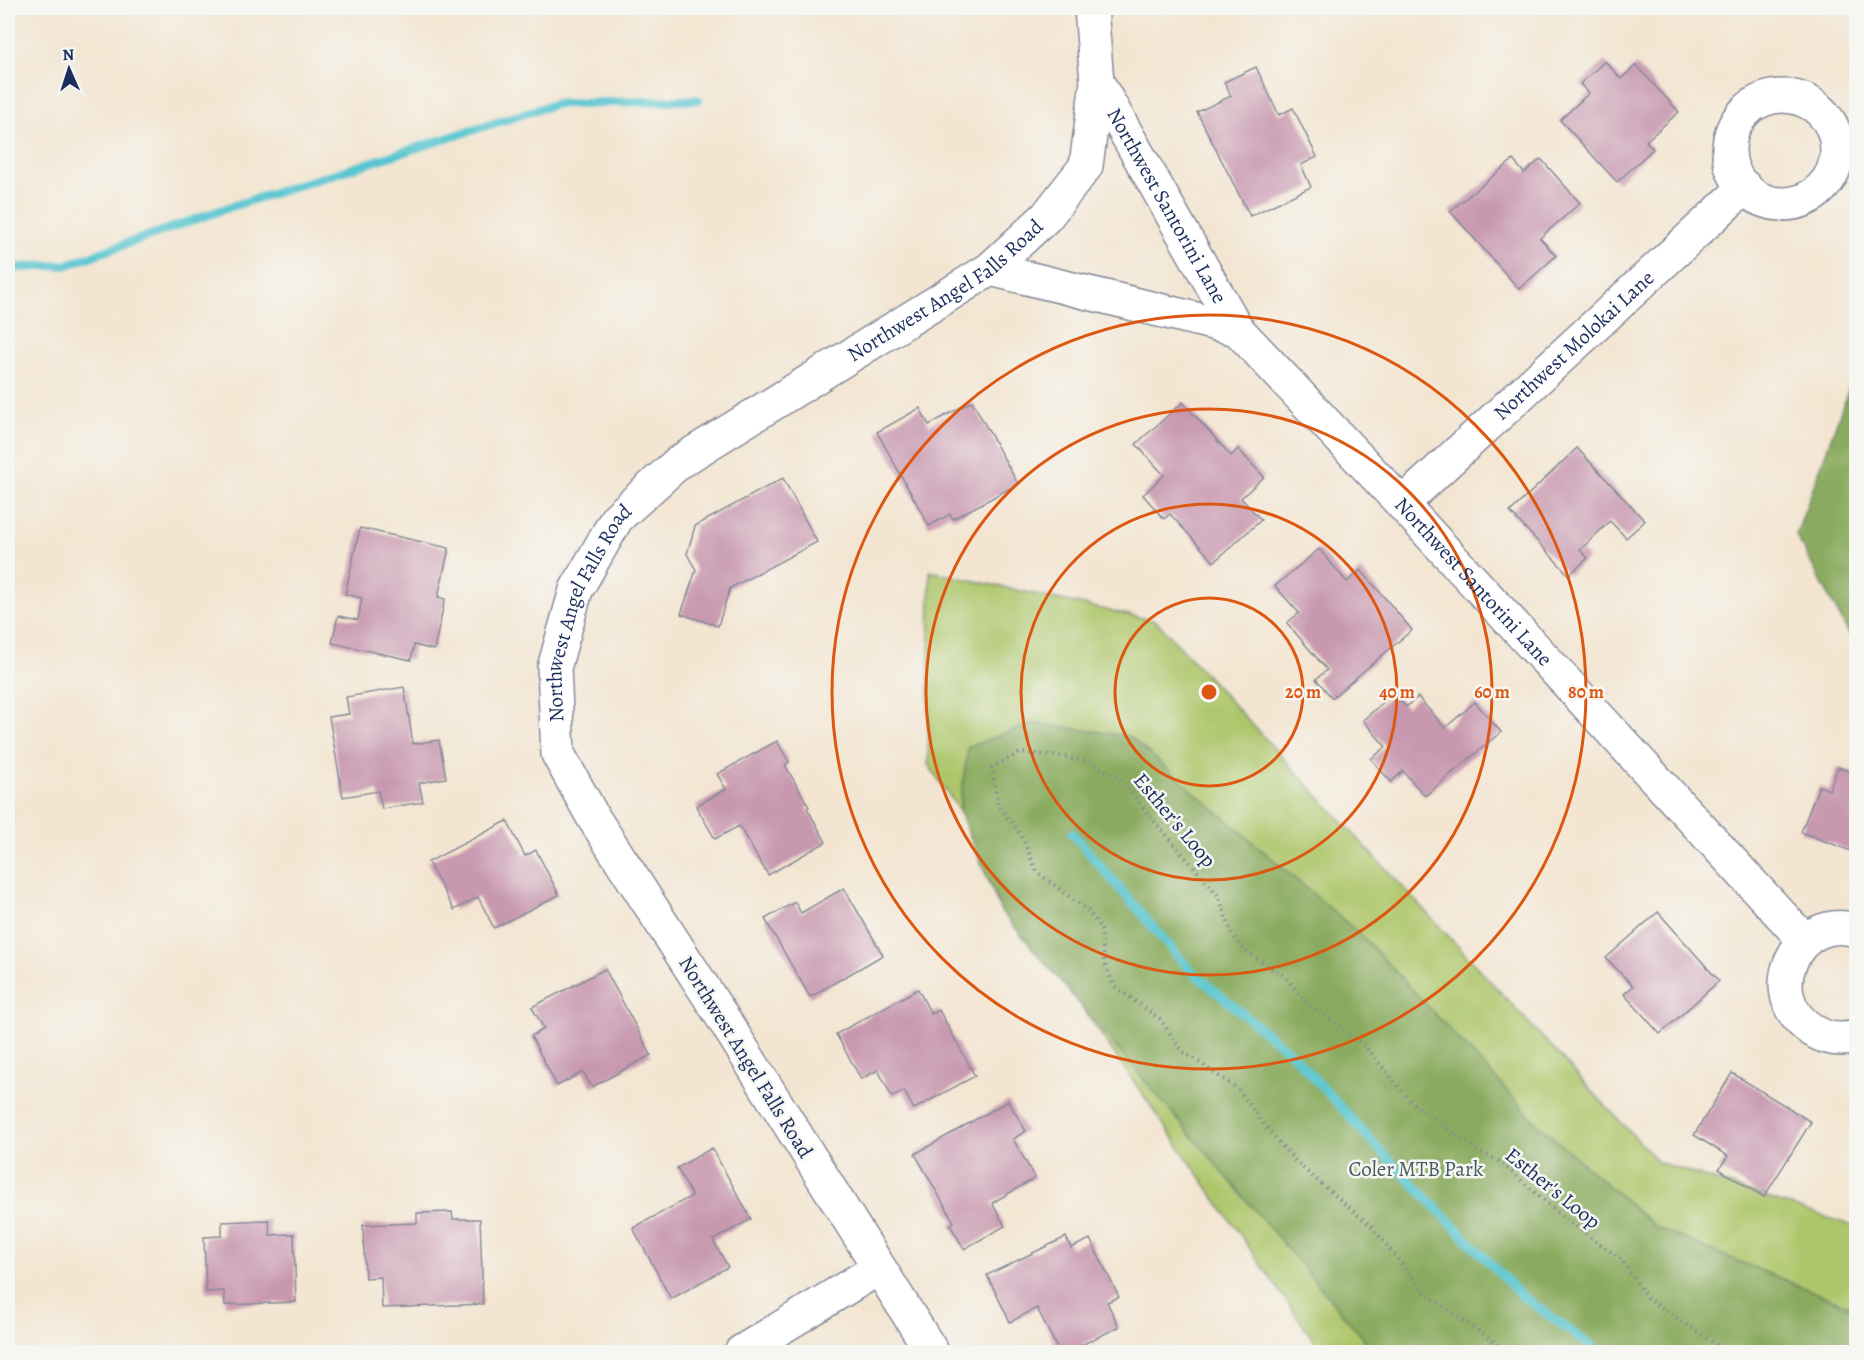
<svg xmlns="http://www.w3.org/2000/svg" width="1864" height="1360" viewBox="0 0 1864 1360" font-family="Alegreya,serif">
  <style>
    .green { fill: #aec66b; stroke: #647a64; stroke-width: 1.5 }
    .forest { fill: #8aab5f; stroke: #526d5e; stroke-width: 1.5 }
    .lines { fill: none; stroke-linecap: round; stroke-linejoin: round }
    .stream { stroke: #59c6d0; stroke-width: 9 }
    .building { fill: #c898af }
    .street-casing { stroke: #878a98; stroke-width: 36 }
    .path { stroke: #878a98; stroke-width: 4; stroke-dasharray: 1.5 4.5; stroke-linecap: butt }
    .street { stroke: #fff; stroke-width: 33 }
    .ring { fill: none; stroke: #de5710; stroke-width: 3 }
    .labels { text-anchor: middle; dominant-baseline: central; stroke-width: 5; stroke-linejoin: round; paint-order: stroke }
    .street-label { font-size: 21px; fill: #1b2f5e; stroke: #f6f6f2 }
    .park-label { font-size: 21px; fill: #475c62; stroke: #f6f6f2 }
    .centre { fill: #de5710; stroke: #f6f6f2; stroke-width: 3 }
    .ring-label { font-size: 18px; text-anchor: middle; font-weight: bold; fill: #de5710; stroke: #f6f6f2; stroke-width: 5; stroke-linejoin: round; paint-order: stroke }
  </style>
  <rect width="100%" height="100%" fill="#f6f6f2"/>
  <filter id="ink" filterUnits="userSpaceOnUse"><feTurbulence type="fractalNoise" baseFrequency=".0167" numOctaves="2"/><feDisplacementMap in="SourceGraphic" scale="12" xChannelSelector="R" yChannelSelector="G"/><feConvolveMatrix kernelMatrix="1 2 1 2 8 2 1 2 1" color-interpolation-filters="sRGB"/></filter>
  <filter id="wash" filterUnits="userSpaceOnUse"><feTurbulence type="fractalNoise" baseFrequency=".008" numOctaves="4" result="noise"/><feDisplacementMap in="SourceGraphic" scale="24" xChannelSelector="R" yChannelSelector="G"/><feGaussianBlur stdDeviation="1.35" result="paint"/><feColorMatrix in="noise" values="0 0 0 0 0 0 0 0 0 0 0 0 0 0 0 0 0 1.4 0 .05"/><feComposite in="paint" operator="in"/></filter>
  <g filter="url(#wash)">
    <rect width="100%" height="100%" fill="#f3e5d1"/>
    <!-- green -->
    <path class="green" d="M930,571L1156,621L1658,1162L1856,1227V1352H1322L999,888L1006,881L928,764Z"/>
    <!-- forest -->
    <g class="forest">
      <path d="M1856,374V647L1796,535L1852,380Z"/>
      <path d="M1034,723L1129,736L1361,935L1540,1126L1657,1228L1856,1309V1352H1375L1001,911L959,810L968,747Z"/>
    </g>
    <g class="lines">
      <!-- stream -->
      <g class="stream">
        <path d="M8,268L66,265L236,205L555,104L698,100"/>
        <path d="M1072,833L1190,970L1294,1056L1378,1148L1521,1295L1599,1352"/>
      </g>
    </g>
    <g id="blocks">
      <!-- building -->
      <g class="building">
        <path d="M1605,61L1621,79L1636,65L1679,112L1646,141L1653,149L1617,182L1560,120L1589,93L1580,84Z"/>
        <path d="M1256,67L1279,115L1293,108L1317,157L1301,165L1311,187L1250,216L1197,112L1231,96L1224,82Z"/>
        <path d="M1541,159L1580,203L1540,238L1556,256L1519,289L1450,211L1513,160L1524,173Z"/>
        <path d="M972,401L1018,484L953,519L950,514L929,526L877,432L920,408L929,425Z"/>
        <path d="M1183,402L1231,456L1238,449L1264,477L1241,498L1261,520L1214,562L1170,514L1164,519L1143,495L1164,475L1136,444Z"/>
        <path d="M1577,448L1645,521L1626,538L1610,521L1580,550L1588,558L1569,575L1510,512Z"/>
        <path d="M783,478L817,542L730,588L718,626L681,614L696,570L687,554L695,526Z"/>
        <path d="M360,528L449,548L438,597L445,599L434,650L414,645L411,660L332,643L338,616L358,620L362,598L345,594Z"/>
        <path d="M1319,549L1347,582L1361,570L1412,630L1332,698L1316,679L1327,670L1287,623L1299,613L1275,586Z"/>
        <path d="M404,687L413,744L439,740L446,778L419,783L423,802L382,809L378,791L343,797L329,717L349,714L346,697Z"/>
        <path d="M1394,693L1406,707L1418,697L1445,728L1475,702L1501,732L1425,796L1403,771L1391,782L1371,759L1386,747L1363,720Z"/>
        <path d="M777,741L789,762L785,765L809,807L807,808L826,842L768,875L739,826L715,839L696,806L726,789L717,774Z"/>
        <path d="M1838,767L1856,774V853L1801,832L1819,786L1829,790Z"/>
        <path d="M507,821L525,856L536,850L559,895L494,928L478,897L454,910L428,862Z"/>
        <path d="M844,888L883,955L810,997L765,919L795,902L801,913Z"/>
        <path d="M1658,912L1719,981L1660,1034L1624,994L1633,986L1606,958Z"/>
        <path d="M605,969L651,1055L592,1087L583,1072L557,1086L531,1036L544,1029L532,1007Z"/>
        <path d="M918,989L931,1014L939,1010L975,1076L914,1109L904,1091L892,1097L878,1070L861,1079L836,1034Z"/>
        <path d="M1732,1073L1811,1122L1764,1197L1719,1169L1728,1156L1694,1135Z"/>
        <path d="M1008,1101L1026,1131L1013,1139L1035,1178L992,1203L1005,1226L964,1249L950,1225L954,1222L915,1154Z"/>
        <path d="M712,1148L751,1219L713,1240L728,1267L671,1299L633,1228L692,1196L677,1168Z"/>
        <path d="M452,1212L453,1219H480L483,1304L382,1308L381,1277L365,1278L363,1225L417,1223V1213Z"/>
        <path d="M269,1220L270,1235L294,1234L296,1302L225,1305L224,1291L206,1292L204,1237L222,1236V1222Z"/>
        <path d="M1066,1237L1071,1248L1090,1239L1119,1297L1107,1302L1119,1327L1067,1352H1059L1037,1308L1010,1322L987,1275Z"/>
      </g>
    </g>
  </g>
  <g filter="url(#ink)">
    <use href="#blocks" fill-opacity="0" stroke="#878a98" stroke-width="1.5"/>
    <g class="lines">
      <!-- street casing -->
      <g class="street-casing">
        <g id="street">
          <path id="s1" d="M1097,82L1237,329L1402,504L1805,941"/>
          <circle cx="1783" cy="150" r="54"/>
          <path d="M990,269L1237,329"/>
          <path id="s2" d="M1402,504L1745,187"/>
          <path d="M1856,930C1796,912 1758,996 1812,1030C1825,1039 1841,1041 1856,1037"/>
          <path d="M741,1352L879,1268"/>
          <path id="s3" d="M932,1352L721,1015L593,817L558,754L554,668L576,590L617,518L679,462L990,269L1046,217L1086,166L1097,82L1091,8"/>
        </g>
      </g>
      <!-- path -->
      <path class="path" d="M1508,1352L1426,1294L1372,1227L1296,1162L1265,1126L1238,1089L1182,1051L1160,1019L1114,986L1104,961L1101,928L1087,910L1037,872L1021,835L998,805L992,767L1020,753L1053,755L1089,762L1119,777L1153,820L1218,895L1232,934L1243,949L1285,977L1307,1003L1366,1047L1411,1102L1477,1150L1503,1164L1565,1219L1621,1259L1647,1298L1723,1349H1733L1739,1352"/>
      <!-- street -->
      <use href="#street" class="street"/>
    </g>
  </g>
  <!-- distance rings -->
  <g class="ring">
    <circle cx="1209" cy="692" r="94"/>
    <circle cx="1209" cy="692" r="188"/>
    <circle cx="1209" cy="692" r="283"/>
    <circle cx="1209" cy="692" r="377"/>
  </g>
  <g class="labels">
    <!-- street labels -->
    <g class="street-label">
      <text stroke="none"><textPath href="#s1" startOffset="142">Northwest Santorini Lane</textPath></text>
      <text stroke="none"><textPath href="#s3" startOffset="1356">Northwest Angel Falls Road</textPath></text>
      <text stroke="none"><textPath href="#s2" startOffset="234">Northwest Molokai Lane</textPath></text>
      <text stroke="none"><textPath href="#s1" startOffset="630">Northwest Santorini Lane</textPath></text>
      <text stroke="none"><textPath href="#s3" startOffset="854">Northwest Angel Falls Road</textPath></text>
      <text transform="translate(1175 820) rotate(50)">Esther's Loop</text>
      <text transform="translate(746 1057) rotate(58)">Northwest Angel Falls Road</text>
      <text transform="translate(1553 1188) rotate(39)">Esther's Loop</text>
    </g>
    <!-- park labels -->
    <g class="park-label">
      <text x="1416" y="1169">Coler MTB Park</text>
    </g>
  </g>
  <circle cx="1209" cy="692" r="9" class="centre"/>
  <g class="ring-label">
    <text x="1303" y="698">20 m</text>
    <text x="1397" y="698">40 m</text>
    <text x="1492" y="698">60 m</text>
    <text x="1586" y="698">80 m</text>
  </g>
  <!-- margin -->
  <rect width="1864" height="1360" fill="none" stroke="#f6f6f2" stroke-width="30"/>
  <!-- north arrow -->
  <g transform="translate(69 69) rotate(357)" stroke="#f6f6f2" stroke-width="4.5" paint-order="stroke">
  <path d="M0-4.5L10 22L0 15L-10 22Z" fill="#1b2f5e"/>
  <text y="-9" font-size="16" font-weight="bold" text-anchor="middle" fill="#1b2f5e">N</text>
  </g>
</svg>
